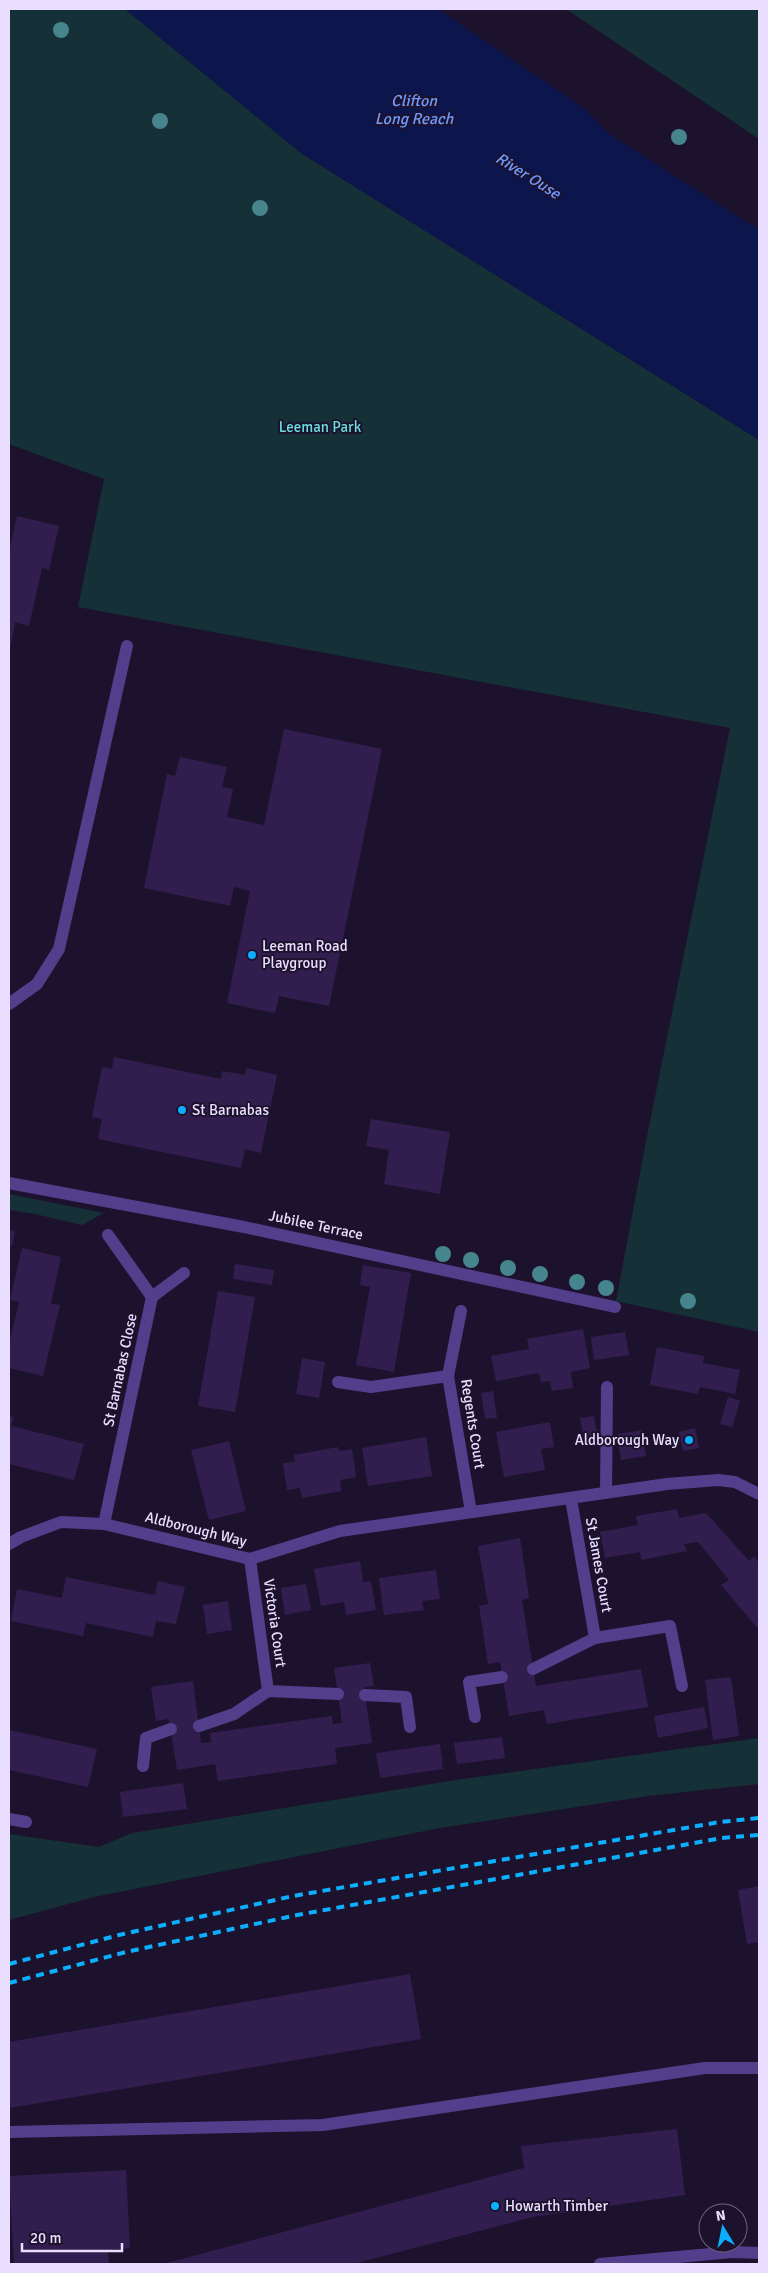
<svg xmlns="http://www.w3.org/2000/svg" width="768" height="2273" viewBox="0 0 768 2273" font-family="Signika,sans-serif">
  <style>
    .green { fill: #153037 }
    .water { fill: #0c154c }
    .building { fill: #321e4e }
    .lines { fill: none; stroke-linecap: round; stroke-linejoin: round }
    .service { stroke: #523e8b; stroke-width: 12 }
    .minor { stroke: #523e8b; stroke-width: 12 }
    .rail { stroke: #0caffd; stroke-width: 4; stroke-dasharray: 8 6; stroke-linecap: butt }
    .tree { fill: #46848e }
    .poi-dot { fill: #0caffd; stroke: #1d122d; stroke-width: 2 }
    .labels { text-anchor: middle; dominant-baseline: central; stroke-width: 4; stroke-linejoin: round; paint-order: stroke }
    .park-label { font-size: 15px; fill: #68e1dd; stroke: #1d122d }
    .poi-label { font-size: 15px; fill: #e9deff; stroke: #1d122d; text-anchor: start }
    .street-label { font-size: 15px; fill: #e9deff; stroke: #1d122d }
    .water-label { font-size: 16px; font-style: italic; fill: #6d9afe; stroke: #1d122d }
  </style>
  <rect width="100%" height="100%" fill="#1d122d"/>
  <!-- green -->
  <g class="green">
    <path d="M9,9H125L301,153L759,440V1332L616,1301L648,1131L730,728L78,607L104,479L9,444Z"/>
    <path d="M566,9H759V139Z"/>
    <path d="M9,1194L104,1213L82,1225L35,1214L9,1210Z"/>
    <path d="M759,1738V1784L648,1796L440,1828L94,1897L9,1920V1834L99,1847L132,1833L456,1780Z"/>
  </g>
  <!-- water -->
  <path class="water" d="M125,9H438L585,109L609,134L759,230V440L301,153Z"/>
  <!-- building -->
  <g class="building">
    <path d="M17,516L59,526L49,570L42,568L29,626L15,622L10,649L9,552Z"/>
    <path d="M284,729L382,749L329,1006L279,996L275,1013L227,1003L250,891L234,887L230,906L144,888L167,774L175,776L180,757L227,767L222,787L233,789L227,817L264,825Z"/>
    <path d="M114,1057L221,1079L222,1071L245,1075L246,1068L277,1075L261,1153L245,1149L241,1168L98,1139L102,1119L92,1117L102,1067L112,1069Z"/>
    <path d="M371,1119L450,1132L440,1194L384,1184L389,1150L366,1146Z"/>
    <path d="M9,1230L15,1231L12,1246L9,1245Z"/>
    <path d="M22,1248L61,1257L51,1304L60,1305L43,1376L9,1368V1344L19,1302L10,1300Z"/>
    <path d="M235,1264L274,1270L272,1285L233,1279Z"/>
    <path d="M363,1265L411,1273L394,1372L356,1365L370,1287L360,1285Z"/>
    <path d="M218,1291L255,1297L235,1412L198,1406Z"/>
    <path d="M583,1329L590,1368L571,1372L573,1388L552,1391L550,1381L541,1382L539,1373L496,1381L491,1356L529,1349L527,1339Z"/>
    <path d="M625,1332L629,1355L594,1360L591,1337Z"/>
    <path d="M657,1347L704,1356L703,1363L740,1370L735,1394L700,1387L698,1394L650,1385Z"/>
    <path d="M302,1358L325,1362L319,1398L296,1394Z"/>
    <path d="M493,1391L497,1418L485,1419L481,1393Z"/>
    <path d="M728,1397L740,1401L732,1427L720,1424Z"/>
    <path d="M9,1416L14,1417L11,1426L84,1444L74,1480L9,1464Z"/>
    <path d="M594,1416L598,1440L584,1442L580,1418Z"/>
    <path d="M550,1422L554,1447L541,1449L545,1470L504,1477L496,1432Z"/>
    <path d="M695,1428L699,1448L683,1451L679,1432Z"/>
    <path d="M642,1430L646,1456L621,1460L617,1434Z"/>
    <path d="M426,1437L432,1476L368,1486L362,1448Z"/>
    <path d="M229,1441L246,1511L209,1520L191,1450Z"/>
    <path d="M338,1447L339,1451L352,1449L356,1477L340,1480L341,1491L302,1498L300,1488L287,1490L283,1463L295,1462L294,1455Z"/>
    <path d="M677,1509L679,1518L706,1513L749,1561L754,1556L759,1563V1630L721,1585L729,1580L698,1542L684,1544L687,1551L641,1560L640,1552L605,1558L600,1532L638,1525L636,1516Z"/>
    <path d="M520,1538L529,1598L522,1600L536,1686L641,1669L648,1707L547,1724L544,1710L509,1716L500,1662L488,1664L479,1606L488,1604L478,1546Z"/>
    <path d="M360,1561L363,1582L371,1581L376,1610L346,1615L344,1602L321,1606L314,1569Z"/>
    <path d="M436,1570L440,1599L422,1601L424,1610L384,1615L379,1578Z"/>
    <path d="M66,1577L155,1595L158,1581L185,1587L176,1624L156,1621L153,1637L86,1623L83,1636L11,1621L17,1589L62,1598Z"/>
    <path d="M306,1584L311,1610L285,1615L281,1588Z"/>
    <path d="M228,1601L232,1630L207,1634L203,1605Z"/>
    <path d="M370,1663L374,1686L364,1687L372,1743L335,1748L337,1764L218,1781L215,1764L177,1770L169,1719L156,1721L151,1687L193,1681L201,1743L211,1742L210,1733L332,1716L333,1724L342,1723L334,1668Z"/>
    <path d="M731,1677L739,1736L713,1740L705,1680Z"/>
    <path d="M704,1707L708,1728L658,1738L654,1716Z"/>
    <path d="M9,1730L97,1749L88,1787L9,1770Z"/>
    <path d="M502,1737L505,1758L457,1764L454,1743Z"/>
    <path d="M440,1744L443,1769L380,1778L376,1753Z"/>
    <path d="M183,1783L187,1809L123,1817L120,1792Z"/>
    <path d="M759,1886V1942L747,1944L738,1890Z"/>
    <path d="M410,1974L421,2039L9,2108V2042Z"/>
    <path d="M677,2129L685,2195L533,2217L353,2264H163L524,2168L521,2146Z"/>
    <path d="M126,2170L130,2248L108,2250L109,2264H14L9,2176Z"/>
  </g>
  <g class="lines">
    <!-- service -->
    <g class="service">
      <path d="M9,1004L37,984L59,949L127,646"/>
      <path d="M338,1382L371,1387L448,1376"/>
      <path d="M606,1493L607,1387"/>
      <path d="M533,1669L595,1638L670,1626L682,1686"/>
      <path d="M365,1695L406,1697L410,1727"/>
      <path d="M475,1717L469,1682L502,1677"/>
      <path d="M199,1726L234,1714L268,1691L338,1694"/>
      <path d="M143,1766L146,1738L171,1729"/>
      <path d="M9,1819L26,1822"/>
      <path d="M9,2132L323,2125L705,2068H759"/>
    </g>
    <!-- minor -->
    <g class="minor">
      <path d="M9,1183L244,1227L615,1307"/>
      <path d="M152,1297L184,1273"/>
      <path d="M461,1311L448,1376L471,1512"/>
      <path d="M571,1499L595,1638"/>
      <path d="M104,1524L152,1297L108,1235"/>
      <path d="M9,1544L21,1537L61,1522L104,1524L250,1559L340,1531L667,1484L718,1480L735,1482L759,1494"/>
      <path d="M250,1559L268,1691"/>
      <path d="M600,2264L733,2252L759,2253"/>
    </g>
    <!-- rail -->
    <g class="rail">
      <path d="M9,1964L119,1935L293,1896L720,1822L759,1818"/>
      <path d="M9,1983L126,1952L297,1915L722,1838L759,1835"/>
    </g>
  </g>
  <!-- trees -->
  <g class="tree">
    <circle cx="61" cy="30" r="8"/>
    <circle cx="160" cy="121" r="8"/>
    <circle cx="679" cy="137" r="8"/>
    <circle cx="260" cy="208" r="8"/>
    <circle cx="443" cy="1254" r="8"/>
    <circle cx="471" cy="1260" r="8"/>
    <circle cx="508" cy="1268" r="8"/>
    <circle cx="540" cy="1274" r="8"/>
    <circle cx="577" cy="1282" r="8"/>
    <circle cx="606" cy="1288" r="8"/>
    <circle cx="688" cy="1301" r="8"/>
  </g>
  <!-- markers -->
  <g class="poi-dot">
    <circle cx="252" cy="955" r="5"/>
    <circle cx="182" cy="1110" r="5"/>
    <circle cx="689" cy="1440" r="5"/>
    <circle cx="495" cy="2206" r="5"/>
  </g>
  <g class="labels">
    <!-- park labels -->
    <g class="park-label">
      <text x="320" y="427">Leeman Park</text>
    </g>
    <!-- poi labels -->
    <g class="poi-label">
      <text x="262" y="946">Leeman Road<tspan x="262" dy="17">Playgroup</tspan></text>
      <text x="192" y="1110">St Barnabas</text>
      <text x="679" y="1440" text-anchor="end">Aldborough Way</text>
      <text x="505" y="2206">Howarth Timber</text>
    </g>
    <!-- street labels -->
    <g class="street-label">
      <text transform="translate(316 1225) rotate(12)">Jubilee Terrace</text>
      <text transform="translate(120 1370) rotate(-78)">St Barnabas Close</text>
      <text transform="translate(473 1424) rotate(81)">Regents Court</text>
      <text transform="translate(196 1529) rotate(14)">Aldborough Way</text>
      <text transform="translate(599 1565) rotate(80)">St James Court</text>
      <text transform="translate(275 1623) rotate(82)">Victoria Court</text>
    </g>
    <!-- water labels -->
    <g class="water-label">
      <text x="414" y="101">Clifton<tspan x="414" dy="18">Long Reach</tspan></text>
      <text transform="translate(528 176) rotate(32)">River Ouse</text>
    </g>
  </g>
  <!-- border -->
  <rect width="768" height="2273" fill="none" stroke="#e9deff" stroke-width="20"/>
  <!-- north arrow -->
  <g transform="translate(723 2228) rotate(350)"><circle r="24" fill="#1d122d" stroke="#6f6481"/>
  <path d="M0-4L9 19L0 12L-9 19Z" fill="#0caffd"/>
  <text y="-8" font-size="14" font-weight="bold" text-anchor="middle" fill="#e9deff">N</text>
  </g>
  <!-- scale -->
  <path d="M22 2243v8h100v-8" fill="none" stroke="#e9deff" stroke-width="2.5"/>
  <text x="30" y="2243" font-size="15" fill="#e9deff" stroke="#1d122d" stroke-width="4" paint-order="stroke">20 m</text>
</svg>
